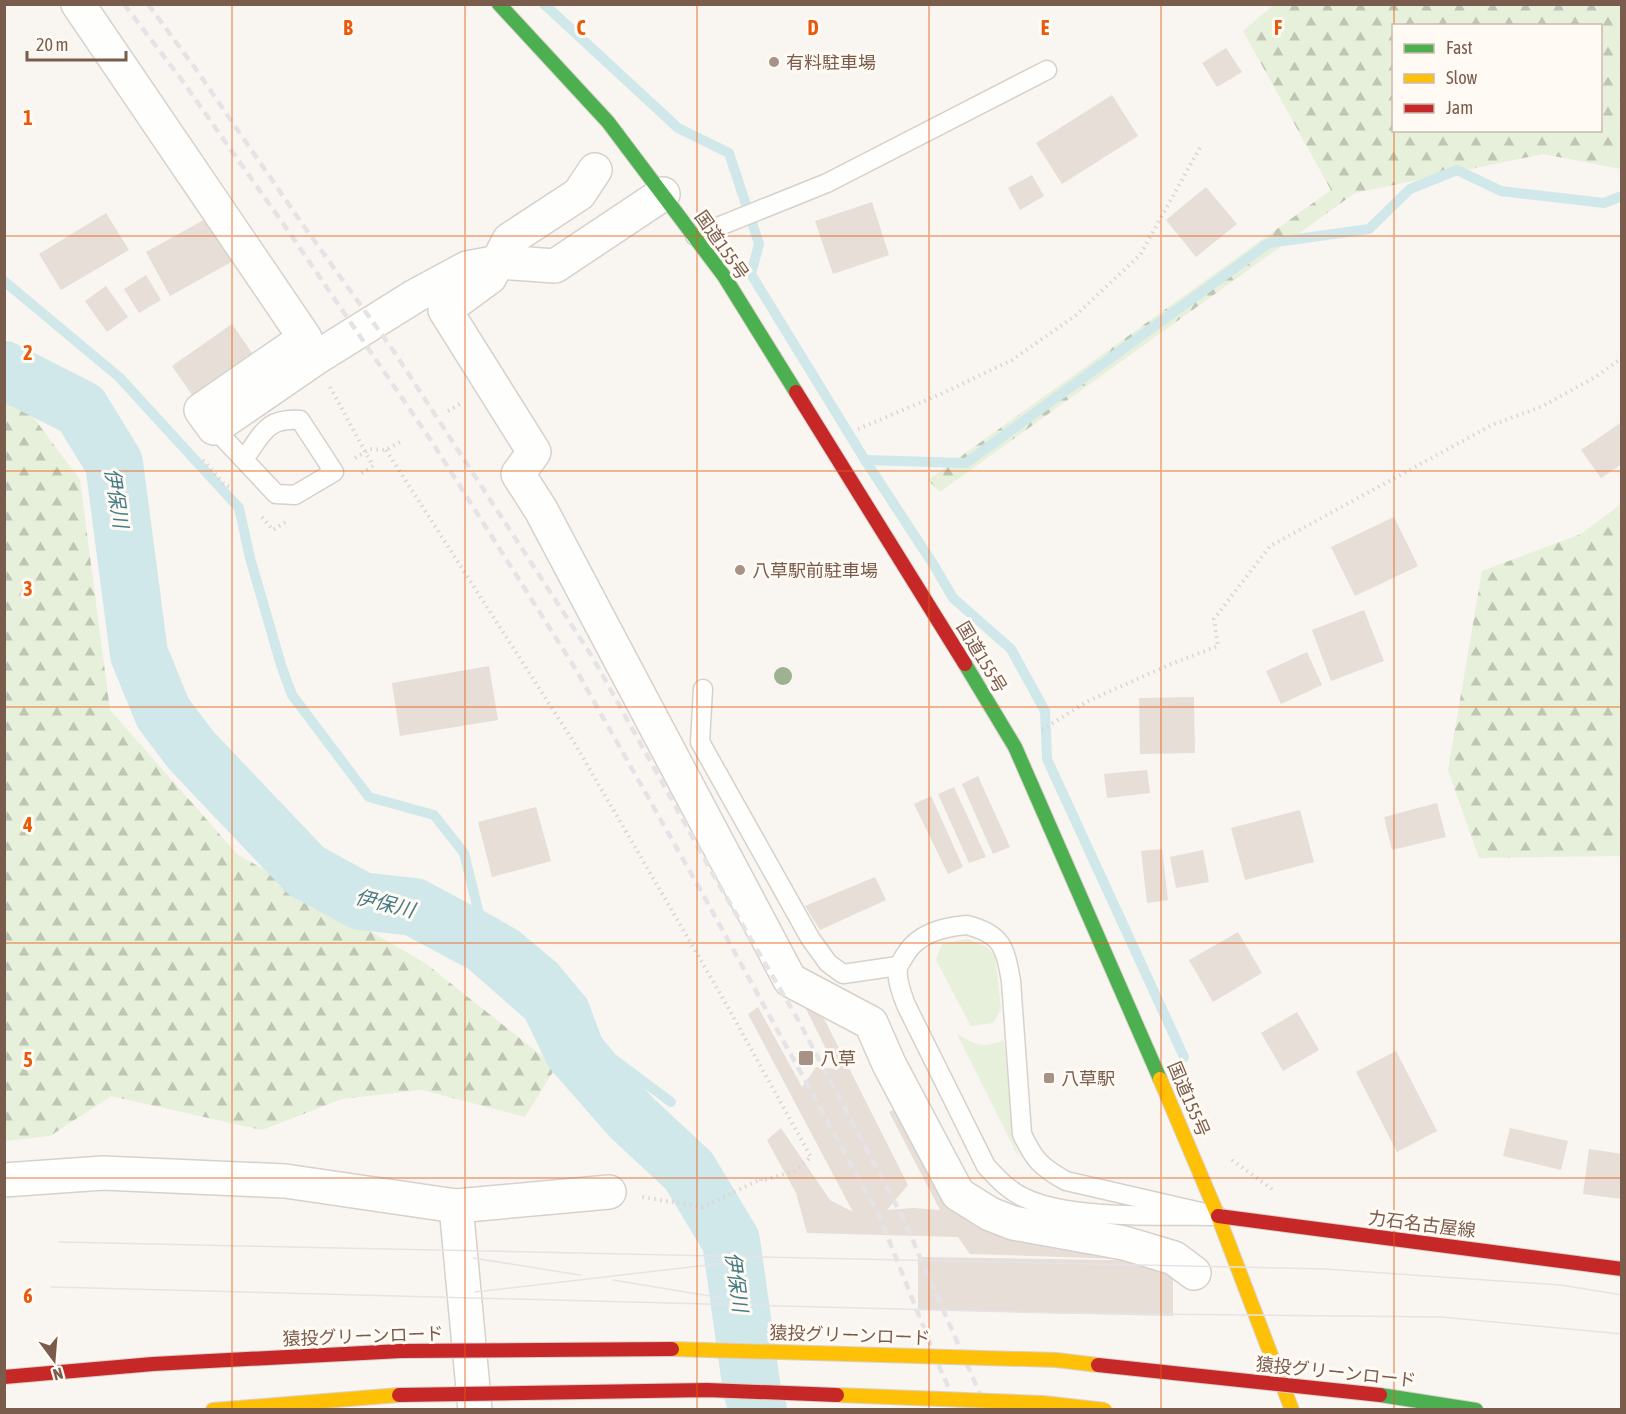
<svg xmlns="http://www.w3.org/2000/svg" width="1626" height="1414" viewBox="0 0 1626 1414" font-family="'Asap Condensed','Noto Sans JP',sans-serif">
  <style>
    .grass { fill: #e7f0db }
    .forest { fill: url(#forest-firs); fill-rule: evenodd }
    .lines { fill: none; stroke-linecap: round; stroke-linejoin: round }
    .stream { stroke: #d0e8ea; stroke-width: 10 }
    .river { stroke: #d0e8ea; stroke-width: 58 }
    .building { fill: #e6ded7 }
    .lane-casing { stroke: #d7d1cb; stroke-width: 21 }
    .street-casing { stroke: #d7d1cb; stroke-width: 36 }
    .fast-casing { stroke: #dad1cc; stroke-width: 16 }
    .slow-casing { stroke: #dad1cc; stroke-width: 16 }
    .jam-casing { stroke: #dad1cc; stroke-width: 16 }
    .path { stroke: #dcd5d0; stroke-width: 4; stroke-dasharray: 1.5 4.5; stroke-linecap: butt }
    .lane { stroke: #fefefd; stroke-width: 18 }
    .street { stroke: #fefefd; stroke-width: 33 }
    .fast { stroke: #4caf50; stroke-width: 14 }
    .slow { stroke: #ffc107; stroke-width: 14 }
    .jam { stroke: #c62828; stroke-width: 14 }
    .tram { stroke: #e6e3e7; stroke-width: 1.5 }
    .rail { stroke: #e6e3e7; stroke-width: 4.5; stroke-dasharray: 9 6; stroke-linecap: butt }
    .slow-bridge-casing { stroke: #dad1cc; stroke-width: 16; stroke-linecap: butt }
    .jam-bridge-casing { stroke: #dad1cc; stroke-width: 16; stroke-linecap: butt }
    .slow-bridge { stroke: #ffc107; stroke-width: 14 }
    .jam-bridge { stroke: #c62828; stroke-width: 14 }
    .tree { fill: #9eb190 }
    .grid { fill: none; stroke: #e8590c; stroke-width: 1.5; stroke-opacity: 0.55 }
    .poi-dot { fill: #a69286; stroke: #fffaf3; stroke-width: 2 }
    .labels { text-anchor: middle; dominant-baseline: central; stroke-width: 6; stroke-linejoin: round; paint-order: stroke }
    .poi-label { font-size: 18px; fill: #7a5c4d; stroke: #fffaf3; text-anchor: start }
    .street-label { font-size: 18px; fill: #7a5c4d; stroke: #fffaf3 }
    .water-label { font-size: 20px; font-style: italic; fill: #437c86; stroke: #fffaf3 }
    .grid-label { font-size: 20px; text-anchor: middle; font-weight: bold; fill: #e8590c; stroke: #fffaf3; stroke-width: 6; stroke-linejoin: round; paint-order: stroke }
  </style>
  <defs>
    <pattern id="forest-firs" width="22" height="20" patternUnits="userSpaceOnUse" patternTransform="scale(1.5)"><rect width="22" height="20" fill="#e7f0db"/><path d="M5 1l3.5 6h-7zM16 11l3.5 6h-7z" fill="#c0c6b4"/></pattern>
  </defs>
  <rect width="100%" height="100%" fill="#f9f5f0"/>
  <!-- grass -->
  <g class="grass">
    <path d="M967,939L985,946L995,955L1001,1009L993,1023L971,1026L936,960L942,944Z"/>
    <path d="M957,1034C977,1045 982,1049 1004,1040L1013,1138L1020,1160Z"/>
  </g>
  <!-- forest -->
  <g class="forest">
    <path d="M1275,4L1621,5V169L1543,154L1355,193L940,492L928,480L1331,190L1243,31ZM1394,26H1600V130H1394Z"/>
    <path d="M5,402L28,410L80,480L110,710L237,854L425,963L556,1067L525,1117L422,1090L342,1099L262,1130L111,1096L50,1136L5,1141Z"/>
    <path d="M1621,504V856L1479,858L1448,770L1482,571L1581,534Z"/>
  </g>
  <g class="lines">
    <!-- stream -->
    <g class="stream">
      <path d="M544,4L678,128L729,153L759,244L751,274L865,460L935,567L953,598L1011,649L1045,711L1047,759L1184,1057"/>
      <path d="M4,281L119,377L239,508L250,558L281,665L292,695L369,797L434,815L464,853L479,914L516,935L553,966L583,1002L597,1040L612,1058L671,1102"/>
      <path d="M865,460L966,463L1269,243L1369,229L1410,189L1457,170L1501,191L1604,203L1622,196"/>
    </g>
    <!-- river -->
    <path class="river" d="M4,370L81,409L114,463L139,654L163,713L191,750L306,871L361,901L414,907L485,945L549,1001L573,1051L632,1118L689,1171L731,1241L752,1390L758,1410"/>
  </g>
  <!-- building -->
  <g class="building">
    <path d="M1226,48L1242,72L1217,87L1202,63Z"/>
    <path d="M1112,95L1138,136L1062,184L1036,143Z"/>
    <path d="M1032,175L1044,196L1020,210L1008,188Z"/>
    <path d="M1206,187L1237,224L1196,257L1166,220Z"/>
    <path d="M872,202L889,255L833,274L815,221Z"/>
    <path d="M106,213L129,250L61,290L39,254Z"/>
    <path d="M209,217L233,261L170,296L146,252Z"/>
    <path d="M146,275L161,300L139,313L124,289Z"/>
    <path d="M106,286L128,317L107,332L85,301Z"/>
    <path d="M232,324L252,353L192,395L172,366Z"/>
    <path d="M1622,422V464L1601,478L1581,450Z"/>
    <path d="M1394,517L1418,566L1355,596L1331,547Z"/>
    <path d="M1364,610L1384,661L1331,681L1312,630Z"/>
    <path d="M1307,652L1322,685L1281,704L1266,671Z"/>
    <path d="M489,666L498,720L400,736L392,683Z"/>
    <path d="M1194,697L1195,753L1140,754L1139,698Z"/>
    <path d="M1147,770L1150,793L1107,798L1104,774Z"/>
    <path d="M978,776L1010,847L993,854L962,784Z"/>
    <path d="M954,787L986,857L969,863L938,794Z"/>
    <path d="M931,796L963,867L948,874L914,804Z"/>
    <path d="M1437,803L1446,837L1392,850L1384,817Z"/>
    <path d="M536,807L551,861L492,877L478,822Z"/>
    <path d="M1300,810L1314,862L1245,880L1231,828Z"/>
    <path d="M1162,849L1168,900L1147,903L1141,851Z"/>
    <path d="M1203,850L1209,882L1176,888L1170,857Z"/>
    <path d="M875,877L886,900L820,930L805,906Z"/>
    <path d="M1238,932L1262,973L1213,1002L1189,960Z"/>
    <path d="M807,985L908,1185L887,1210L913,1208L940,1210L889,1112L917,1100L964,1184L1123,1259L970,1254L958,1237L807,1233L796,1193L767,1140L781,1128L830,1200L853,1212L748,1014L758,1007L802,1087L816,1067L836,1069L796,989Z"/>
    <path d="M1297,1012L1319,1050L1283,1071L1261,1033Z"/>
    <path d="M1396,1051L1437,1131L1397,1152L1356,1072Z"/>
    <path d="M1510,1128L1568,1141L1561,1170L1503,1156Z"/>
    <path d="M1589,1149L1622,1154V1199L1583,1194Z"/>
    <path d="M918,1257L1173,1261V1316L918,1310Z"/>
  </g>
  <g class="lines">
    <!-- lane casing -->
    <g class="lane-casing">
      <g id="lane">
        <path d="M695,236L827,183L1047,70"/>
        <path d="M214,428L276,494L295,495L334,472L300,420C265,418 263,434 244,459"/>
        <path d="M703,689L700,742L810,938L828,963L843,974L898,966"/>
        <path d="M967,925C1002,934 1005,947 1011,981L1022,1134C1034,1160 1041,1167 1066,1181L1218,1216C1166,1215 1070,1220 1025,1198C1009,1191 998,1179 986,1166L906,1005C902,994 896,980 898,968C899,964 903,959 905,955C918,933 943,927 967,925Z"/>
      </g>
    </g>
    <!-- street casing -->
    <g class="street-casing">
      <g id="street">
        <path d="M78,4L305,338L201,410L214,428L319,356L415,296L467,268L499,262L555,266L663,194"/>
        <path d="M595,170L579,194L509,240L490,277L445,310L534,452L518,474L541,510L790,980L871,1023L889,1064L958,1194L990,1214L1013,1223L1124,1243L1174,1258L1194,1273"/>
        <path d="M4,1180L103,1173L285,1181L456,1206L609,1192"/>
        <path d="M456,1206L475,1410"/>
      </g>
    </g>
    <!-- fast casing -->
    <g class="fast-casing">
      <g id="fast">
        <path d="M499,4L608,122L724,276L796,392"/>
        <path d="M965,664L1015,747L1160,1079"/>
        <path d="M1380,1395L1476,1410"/>
      </g>
    </g>
    <!-- slow casing -->
    <g class="slow-casing">
      <g id="slow">
        <path d="M1160,1079L1218,1216L1292,1410"/>
        <path d="M213,1410L399,1395"/>
      </g>
    </g>
    <!-- jam casing -->
    <g class="jam-casing">
      <g id="jam">
        <path d="M796,392L965,664"/>
        <path d="M1218,1216L1622,1269"/>
        <path d="M4,1377L153,1364L401,1351"/>
      </g>
    </g>
    <!-- path -->
    <g class="path">
      <path d="M330,387L373,466L359,475"/>
      <path d="M448,411L463,402"/>
      <path d="M858,429L941,394L1012,360L1075,316L1140,255L1202,144"/>
      <path d="M386,450L575,744L721,995L811,1157L794,1171L761,1181V1179L703,1207L642,1197"/>
      <path d="M355,458L370,449L386,450L403,440"/>
      <path d="M203,460L225,485L232,487"/>
      <path d="M262,517L273,530L287,521"/>
      <path d="M1042,730L1086,702L1171,664L1218,646L1214,619L1270,546L1492,425L1543,406L1597,376L1622,358"/>
      <path d="M1232,1160L1272,1189"/>
    </g>
    <!-- lane -->
    <use href="#lane" class="lane"/>
    <!-- street -->
    <use href="#street" class="street"/>
    <!-- fast -->
    <use href="#fast" class="fast"/>
    <!-- slow -->
    <use href="#slow" class="slow"/>
    <!-- jam -->
    <use href="#jam" class="jam"/>
    <!-- tram -->
    <g class="tram">
      <path d="M59,1242L1325,1269L1561,1285L1622,1295"/>
      <path d="M473,1258L580,1275"/>
      <path d="M613,1280L722,1298"/>
      <path d="M51,1287L1053,1313L1441,1317L1622,1334"/>
      <path d="M475,1292L725,1263"/>
    </g>
    <!-- rail -->
    <g class="rail">
      <path d="M124,4L181,79L289,232L432,442L575,668L701,891L879,1215L941,1371L959,1410"/>
      <path d="M148,4L195,68L303,225L393,350L593,658L718,883L797,1018L903,1218L987,1410"/>
    </g>
    <!-- slow-bridge casing -->
    <g class="slow-bridge-casing">
      <g id="slow-bridge">
        <path d="M672,1349L1056,1360L1098,1365"/>
        <path d="M837,1395L1043,1403L1105,1410"/>
      </g>
    </g>
    <!-- jam-bridge casing -->
    <g class="jam-bridge-casing">
      <g id="jam-bridge">
        <path d="M401,1351L672,1349"/>
        <path d="M1098,1365L1380,1395"/>
        <path d="M399,1395L707,1390L837,1395"/>
      </g>
    </g>
    <!-- slow-bridge -->
    <use href="#slow-bridge" class="slow-bridge"/>
    <!-- jam-bridge -->
    <use href="#jam-bridge" class="jam-bridge"/>
  </g>
  <!-- trees -->
  <circle class="tree" cx="783" cy="676" r="9"/>
  <!-- grid -->
  <path class="grid" d="M232,4V1410M465,4V1410M697,4V1410M929,4V1410M1161,4V1410M1394,4V26M1394,130V1410M4,236H1622M4,471H1622M4,707H1622M4,943H1622M4,1178H1622"/>
  <!-- markers -->
  <g class="poi-dot">
    <circle cx="774" cy="62" r="6"/>
    <circle cx="740" cy="570" r="6"/>
    <rect x="798" y="1050" width="16" height="16" rx="3"/>
    <rect x="1043" y="1072" width="12" height="12" rx="3"/>
  </g>
  <g class="labels">
    <!-- poi labels -->
    <g class="poi-label">
      <text x="786" y="62">有料駐車場</text>
      <text x="752" y="570">八草駅前駐車場</text>
      <text x="820" y="1058">八草</text>
      <text x="1061" y="1078">八草駅</text>
    </g>
    <!-- street labels -->
    <g class="street-label">
      <text transform="translate(722 245) rotate(55)">国道155号</text>
      <text transform="translate(982 657) rotate(59)">国道155号</text>
      <text transform="translate(1189 1099) rotate(67)">国道155号</text>
      <text transform="translate(1422 1224) rotate(7)">力石名古屋線</text>
      <text transform="translate(850 1335) rotate(2)">猿投グリーンロード</text>
      <text transform="translate(363 1336) rotate(-2)">猿投グリーンロード</text>
      <text transform="translate(1336 1372) rotate(6)">猿投グリーンロード</text>
    </g>
    <!-- water labels -->
    <g class="water-label">
      <text transform="translate(117 498) rotate(81)">伊保川</text>
      <text transform="translate(385 903) rotate(14)">伊保川</text>
      <text transform="translate(737 1282) rotate(82)">伊保川</text>
    </g>
  </g>
  <g class="grid-label">
    <text x="348" y="35">B</text>
    <text x="581" y="35">C</text>
    <text x="813" y="35">D</text>
    <text x="1045" y="35">E</text>
    <text x="1278" y="35">F</text>
    <text x="28" y="125">1</text>
    <text x="28" y="360">2</text>
    <text x="28" y="596">3</text>
    <text x="28" y="832">4</text>
    <text x="28" y="1067">5</text>
    <text x="28" y="1303">6</text>
  </g>
  <!-- border -->
  <rect width="1626" height="1414" fill="none" stroke="#7a5c4d" stroke-width="12"/>
  <!-- legend -->
  <rect x="1392" y="24" width="210" height="108" fill="#fffaf3" stroke="#cabbb1" stroke-width="1.5"/>
  <rect x="1404" y="44" width="30" height="9" fill="#4caf50" stroke="#cabbb1" stroke-width="1.5"/>
  <text x="1446" y="54" font-size="18" fill="#7a5c4d">Fast</text>
  <rect x="1404" y="74" width="30" height="9" fill="#ffc107" stroke="#cabbb1" stroke-width="1.5"/>
  <text x="1446" y="84" font-size="18" fill="#7a5c4d">Slow</text>
  <rect x="1404" y="104" width="30" height="9" fill="#c62828" stroke="#cabbb1" stroke-width="1.5"/>
  <text x="1446" y="114" font-size="18" fill="#7a5c4d">Jam</text>
  <!-- north arrow -->
  <g transform="translate(54 1360) rotate(164)" stroke="#fffaf3" stroke-width="4.5" paint-order="stroke">
  <path d="M0-4.5L10 22L0 15L-10 22Z" fill="#7a5c4d"/>
  <text y="-9" font-size="16" font-weight="bold" text-anchor="middle" fill="#7a5c4d">N</text>
  </g>
  <!-- scale -->
  <path d="M27 51v9h99v-9" fill="none" stroke="#7a5c4d" stroke-width="3"/>
  <text x="36" y="51" font-size="18" fill="#7a5c4d" stroke="#fffaf3" stroke-width="4.5" paint-order="stroke">20 m</text>
</svg>
